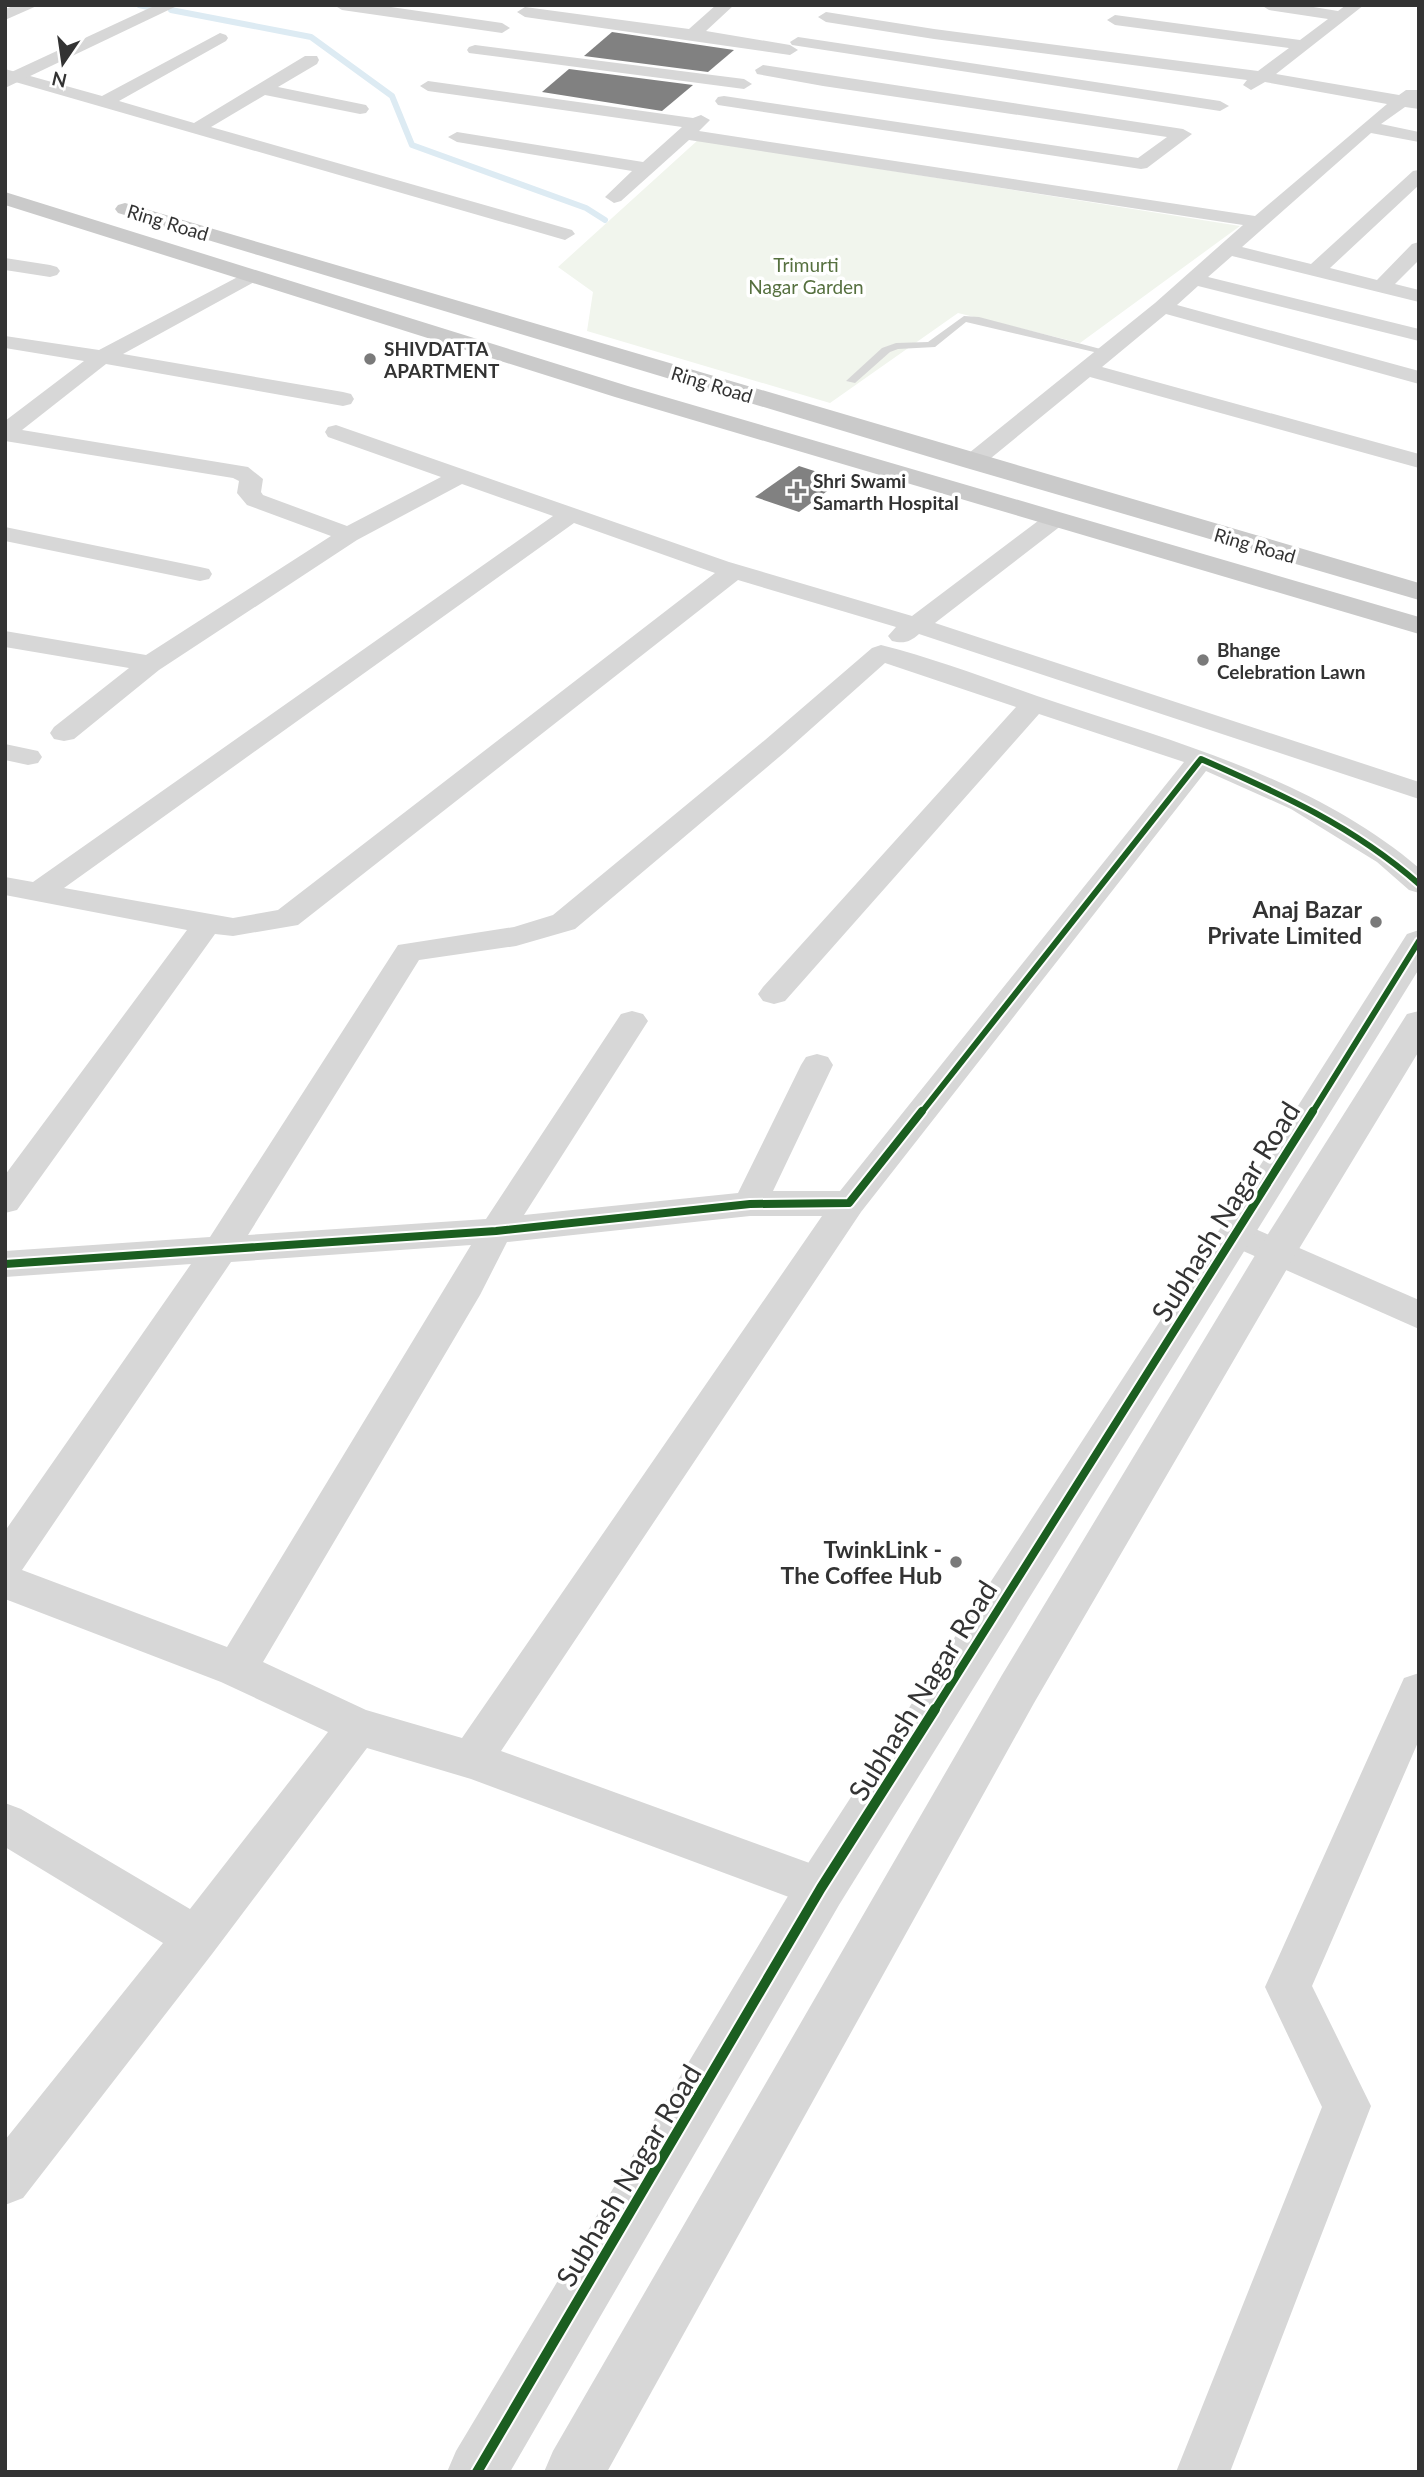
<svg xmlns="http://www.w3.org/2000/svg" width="1424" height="2477" viewBox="0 0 1424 2477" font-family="Lato,sans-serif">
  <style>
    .green { fill: #f1f5ed }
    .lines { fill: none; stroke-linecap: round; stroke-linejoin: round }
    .stream { stroke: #ddebf3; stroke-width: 6 }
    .building { fill: #818181 }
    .service { fill: #d7d7d7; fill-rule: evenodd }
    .minor { fill: #d7d7d7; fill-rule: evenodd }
    .tertiary { fill: #d7d7d7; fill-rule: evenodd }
    .primary { fill: #cacaca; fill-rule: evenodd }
    .cycleway-far2-casing { stroke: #fff; stroke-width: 10 }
    .cycleway-far1-casing { stroke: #fff; stroke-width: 12 }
    .cycleway-casing { stroke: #fff; stroke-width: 14 }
    .cycleway-far2 { stroke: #1b5e20; stroke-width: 6 }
    .cycleway-far1 { stroke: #1b5e20; stroke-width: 8 }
    .cycleway { stroke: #1b5e20; stroke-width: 10 }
    .poi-dot { fill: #7a7a7a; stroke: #fff; stroke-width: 2.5 }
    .labels { text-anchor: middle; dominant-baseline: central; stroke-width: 7; stroke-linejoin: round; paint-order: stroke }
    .far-street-label { font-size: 19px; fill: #333; stroke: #fff }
    .far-park-label { font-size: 19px; fill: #56703f; stroke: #fff }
    .far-poi-label { font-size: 19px; font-weight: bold; fill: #333; stroke: #fff; text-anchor: start }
    .poi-label { font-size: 23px; font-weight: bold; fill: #333; stroke: #fff; text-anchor: end }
    .near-street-label { font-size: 28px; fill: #333; stroke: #fff }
  </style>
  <rect width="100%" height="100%" fill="#fff"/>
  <!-- green -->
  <path class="green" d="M698,140L1240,226L1080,343L958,313L830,403L587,331L593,292L558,267Z"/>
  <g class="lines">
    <!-- stream -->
    <g class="stream">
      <path d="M139,5L148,7"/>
      <path d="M171,10L311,37L392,96L412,145L586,208L605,220"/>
    </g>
  </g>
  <!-- building -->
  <g class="building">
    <path d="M612,32L734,50L708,72L584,56Z"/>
    <path d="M569,69L693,85L662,111L542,92Z"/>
    <path d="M799,466L842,480L799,512L755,497Z"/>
  </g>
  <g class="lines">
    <!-- service -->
    <path class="service" d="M964,316L979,317L1112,352L1107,355L966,322L935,347L898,349L890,352L855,383L846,381L882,348L896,343L928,342Z"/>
    <!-- minor -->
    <g class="minor">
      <path d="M16,5H39L5,20V9Z"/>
      <path d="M334,5H377L502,23L510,28L502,33L342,10Z"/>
      <path d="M716,5H734L706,31L790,45L798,50L790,55L525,17L517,12L525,7L689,29Z"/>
      <path d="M1261,5H1301L1338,11L1346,5H1364L1276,74L1399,95L1406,90H1418L1419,109L1405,107L1381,124L1419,132V142L1371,133L1242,247L1311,264L1413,171L1419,170V185L1330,268L1377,280L1412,244L1419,242V260L1395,284L1419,290V302L1232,256L1208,277L1419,329V341L1198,286L1177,305L1419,371V384L1166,314L1102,367L1419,454V468L1090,377L980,467H964L961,462L964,457L1155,303L1243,225L689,140L621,201L614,203L605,197L632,171L457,142L448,137L457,132L643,162L682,127L428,91L420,86L428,81L693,118L701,115L710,120L699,131L1255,216L1387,104L1265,82L1251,90L1243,85L1247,80L934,39L826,22L818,17L826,12L934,29L1258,71L1289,48L1115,25L1107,20L1115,15L1300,40L1328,19L1269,10Z"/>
      <path d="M220,33L226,35L228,38L226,41L119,101L194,123L305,56H317L319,60L317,64L278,87L366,105L369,109L366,113L360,114L265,95L211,127L572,230L575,234L565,240L558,238L5,79V69L102,96Z"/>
      <path d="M798,37L1220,101L1229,106L1220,111L792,45L790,42Z"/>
      <path d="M475,45L744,79L752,84L744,89L469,53L467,50L469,47Z"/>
      <path d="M763,65L1183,129L1192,134L1147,168L1141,169L718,105L715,101L718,97L724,96L1138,158L1167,137L823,86L757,74L755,70Z"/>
      <path d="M5,258L50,265L57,267L60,271L57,275L50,277L5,270Z"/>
      <path d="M251,270L258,272L261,276L258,280L123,354L343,392L351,394L354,399L351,404L343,406L106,364L22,430L248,467L263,479L261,492L263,495L347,526L441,477L328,437L325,432L328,427L336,425L729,562L912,616L1046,515H1062L1066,520L1062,525L935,623L1419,782V799L919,634C910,642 904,644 892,641L888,636L896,627L738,580L298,925L233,936L215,934L17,1210L5,1213V1175L187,930L5,895V877L33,882L553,516L462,484L357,540L159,670L74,739L64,741L54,739L50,733L54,727L129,668L5,647V631L146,655L331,536L247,505L237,493L239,481L233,478L5,441V421L84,361L5,348V336L99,350ZM574,523L715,573L278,910L233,918L64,888Z"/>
      <path d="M5,527L200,567L209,569L212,574L209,579L200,581L5,541Z"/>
      <path d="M881,645C941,660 1001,684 1058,703C1182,744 1317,781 1419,868V893L1409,890L1377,862L1291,809L1206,771L861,1212L501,1751L837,1873L844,1888L837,1903L821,1909L471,1779L367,1748L212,1954L23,2198L5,2205V2140L163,1943L5,1847V1803L21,1809L190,1909L328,1732L221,1682L5,1599V1531L191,1264L5,1277V1251L210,1237L398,945L514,927L553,915L765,740L872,648ZM885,663L1016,707L763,987L758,994L763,1001L774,1004L785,1001L1039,714L1184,762L840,1191H773L833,1065L828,1057L817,1054L806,1057L801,1065L738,1193L524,1215L648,1021L643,1014L632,1011L621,1014L486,1219L248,1235L419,960L516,946L575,929L785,752ZM750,1216H822L462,1738L366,1710L263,1662L480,1295L507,1242ZM471,1245L227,1647L22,1570L231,1262Z"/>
      <path d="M5,744L38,751L42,757L38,763L28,765L5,760Z"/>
      <path d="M1237,1221L1419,1300V1329L1225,1243L1220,1234L1225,1225Z"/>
      <path d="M1419,1673V1740L1312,1986L1371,2106L1230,2472H1176L1322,2107L1265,1987L1404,1678Z"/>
    </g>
    <!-- tertiary -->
    <g class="tertiary">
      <path d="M156,5H179L5,88V75Z"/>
      <path d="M1419,930V969L839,1905L510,2472H447L456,2451L803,1871L1223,1224L1407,934Z"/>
      <path d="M1419,1011V1051L1291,1262L1034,1703L607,2472H544L553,2451L1002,1675L1263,1242L1407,1014Z"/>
    </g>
    <!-- primary -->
    <g class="primary">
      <path d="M5,192L631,387L1419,617V634L615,397L5,205Z"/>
      <path d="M125,203L1419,583V600L963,467L118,213L115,209L118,205Z"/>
    </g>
    <!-- cycleway-far2 casing -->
    <g class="cycleway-far2-casing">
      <g id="cycleway-far2">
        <path d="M921,1113L1201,759C1281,794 1353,826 1419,884"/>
        <path d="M1312,1113L1419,941"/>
      </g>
    </g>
    <!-- cycleway-far1 casing -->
    <g class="cycleway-far1-casing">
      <g id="cycleway-far1">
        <path d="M5,1264L496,1231L750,1204L849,1203L922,1111"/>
        <path d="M934,1711L1313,1111"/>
      </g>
    </g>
    <!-- cycleway casing -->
    <g class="cycleway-casing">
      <path id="cycleway" d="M477,2472L821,1888L935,1709"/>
    </g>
    <!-- cycleway-far2 -->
    <use href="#cycleway-far2" class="cycleway-far2"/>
    <!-- cycleway-far1 -->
    <use href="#cycleway-far1" class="cycleway-far1"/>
    <!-- cycleway -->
    <use href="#cycleway" class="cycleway"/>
  </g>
  <!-- markers -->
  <g class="poi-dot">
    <circle cx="370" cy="359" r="7"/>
    <path d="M793.5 480.5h7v7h7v7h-7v7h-7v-7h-7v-7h7z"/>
    <circle cx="1203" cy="660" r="7"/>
    <circle cx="1376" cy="922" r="7"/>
    <circle cx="956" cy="1562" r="7"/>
  </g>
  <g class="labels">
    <!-- far-street labels -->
    <g class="far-street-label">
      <text transform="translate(168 222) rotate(17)">Ring Road</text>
      <text transform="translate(712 384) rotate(17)">Ring Road</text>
      <text transform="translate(1255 545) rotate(16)">Ring Road</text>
    </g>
    <!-- far-park labels -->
    <g class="far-park-label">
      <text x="806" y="264">Trimurti<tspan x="806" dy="22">Nagar Garden</tspan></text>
    </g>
    <!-- far-poi labels -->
    <g class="far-poi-label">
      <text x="384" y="348">SHIVDATTA<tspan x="384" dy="22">APARTMENT</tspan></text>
      <text x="813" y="480">Shri Swami<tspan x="813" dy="22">Samarth Hospital</tspan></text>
      <text x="1217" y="649">Bhange<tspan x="1217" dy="22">Celebration Lawn</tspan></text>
    </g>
    <!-- poi labels -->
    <g class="poi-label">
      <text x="1362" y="909">Anaj Bazar<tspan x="1362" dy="26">Private Limited</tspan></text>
      <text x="942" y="1549">TwinkLink -<tspan x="942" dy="26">The Coffee Hub</tspan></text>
    </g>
    <!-- near-street labels -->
    <g class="near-street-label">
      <text transform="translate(1225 1211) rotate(-58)">Subhash Nagar Road</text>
      <text transform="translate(922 1690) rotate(-58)">Subhash Nagar Road</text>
      <text transform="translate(628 2175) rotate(-59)">Subhash Nagar Road</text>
    </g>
  </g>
  <!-- border -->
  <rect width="1424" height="2477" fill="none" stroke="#333333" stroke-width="14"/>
  <!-- north arrow -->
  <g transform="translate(63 63) rotate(193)" stroke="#ffffff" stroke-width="5" paint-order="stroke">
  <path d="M0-5L12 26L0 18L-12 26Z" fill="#333333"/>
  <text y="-10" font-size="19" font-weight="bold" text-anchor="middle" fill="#333333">N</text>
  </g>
</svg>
